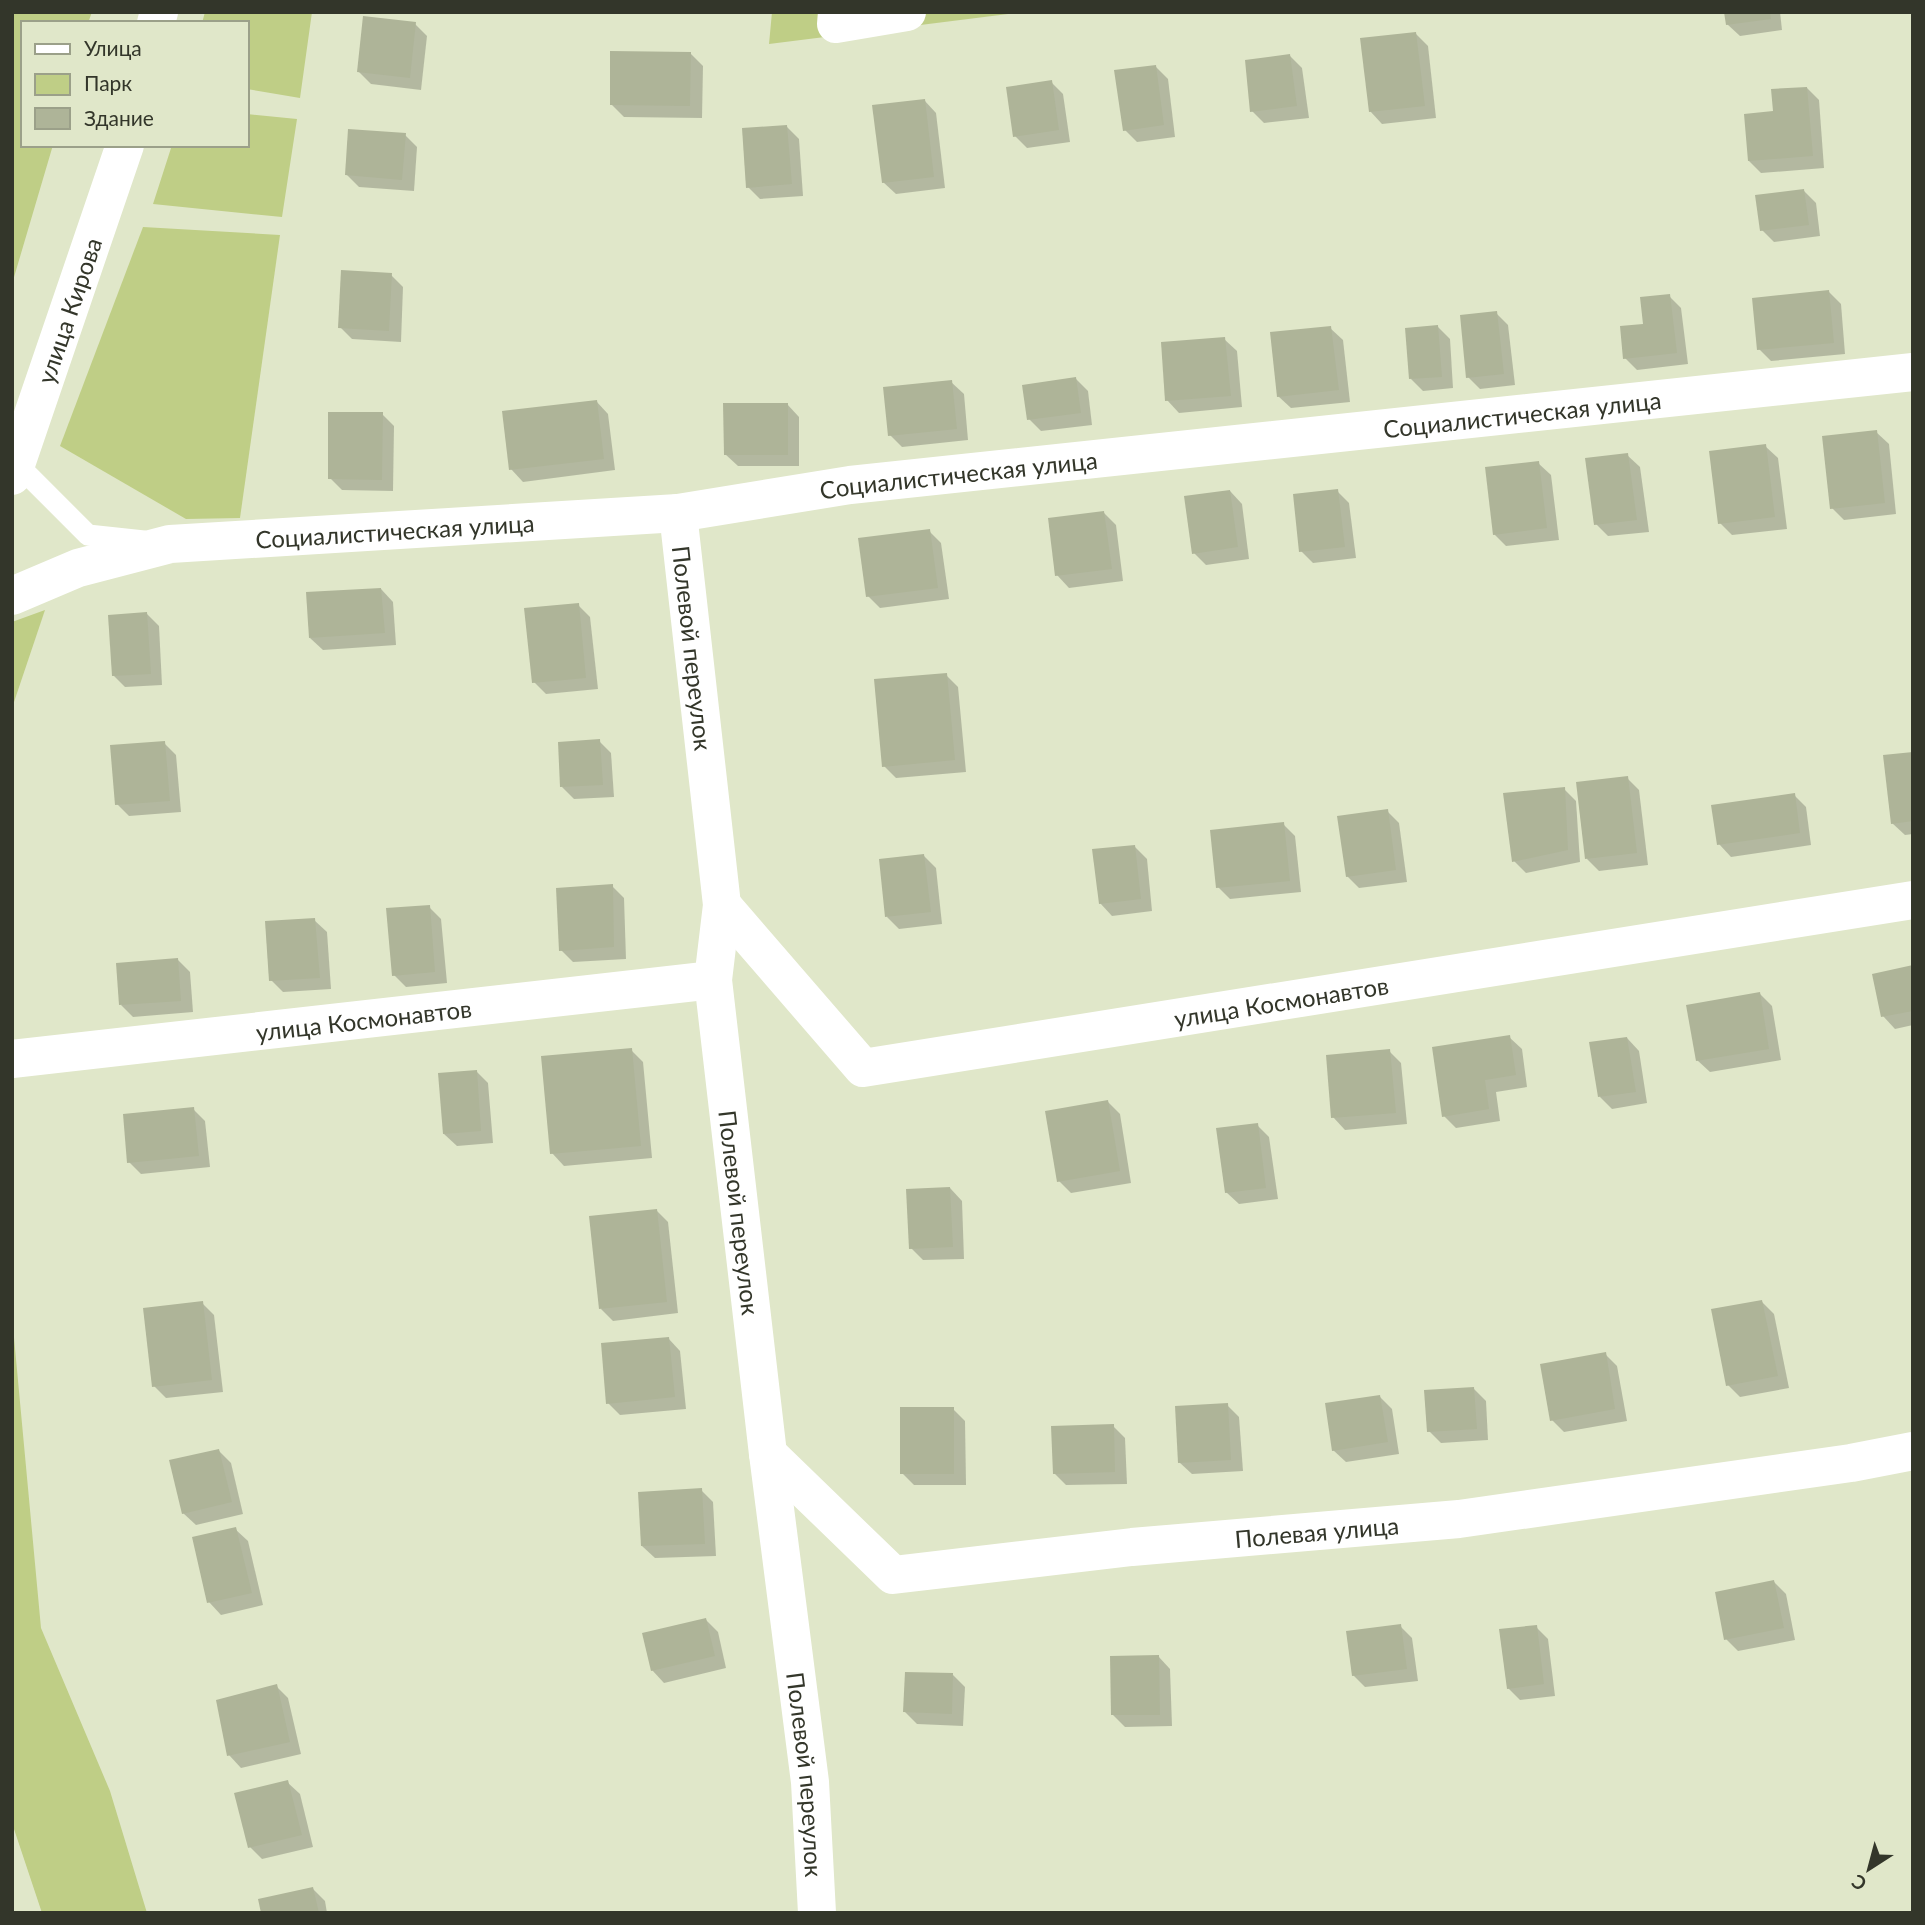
<svg xmlns="http://www.w3.org/2000/svg" width="1925" height="1925" viewBox="0 0 1925 1925" font-family="Lato,sans-serif">
  <style>
    .green { fill: #bfce86 }
    .shadow { fill: #0003 }
    .building { fill: #aeb498 }
    .lines { fill: none; stroke-linecap: round; stroke-linejoin: round }
    .lane { stroke: #fff; stroke-width: 21 }
    .street { stroke: #fff; stroke-width: 38 }
    .secondary { stroke: #fff; stroke-width: 38 }
    .labels { text-anchor: middle; dominant-baseline: central; stroke-width: 5; stroke-linejoin: round; paint-order: stroke }
    .street-label { font-size: 24px; fill: #33362a; stroke: #e0e7c9 }
  </style>
  <rect width="100%" height="100%" fill="#e0e7c9"/>
  <!-- green -->
  <g class="green">
    <path d="M12,12H92L88,23H23V145H53L12,284Z"/>
    <path d="M205,12H312L300,98L247,89V23H202Z"/>
    <path d="M772,12H1024L769,44Z"/>
    <path d="M247,114L297,119L282,217L153,204L172,145H247Z"/>
    <path d="M143,227L280,235L240,518L186,519L60,446Z"/>
    <path d="M45,610L12,708V622Z"/>
    <path d="M12,1316L41,1628L110,1791L147,1913H42L12,1823Z"/>
  </g>
  <!-- shadow -->
  <g class="shadow">
    <path d="M1726,12H1780L1782,30L1740,36L1727,24Z"/>
    <path d="M415,24L427,36L421,90L371,84L359,72Z"/>
    <path d="M1416,34L1428,46L1436,118L1382,124L1370,111Z"/>
    <path d="M690,53L703,66L702,118L624,117L612,105Z"/>
    <path d="M1289,55L1302,68L1309,118L1264,123L1252,111Z"/>
    <path d="M1155,66L1168,79L1175,137L1137,142L1125,130Z"/>
    <path d="M1051,82L1063,94L1070,142L1027,148L1015,136Z"/>
    <path d="M1807,88L1819,100L1824,168L1761,173L1749,161L1775,113Z"/>
    <path d="M924,100L936,113L945,188L896,194L883,182Z"/>
    <path d="M787,127L799,139L803,196L760,199L748,187Z"/>
    <path d="M405,135L417,147L414,191L359,187L347,175Z"/>
    <path d="M1804,191L1816,203L1820,236L1774,242L1762,230Z"/>
    <path d="M391,275L403,287L401,342L352,339L340,327Z"/>
    <path d="M1829,292L1841,304L1845,354L1771,361L1759,349Z"/>
    <path d="M1669,296L1681,308L1688,364L1637,370L1625,358L1645,325Z"/>
    <path d="M1496,313L1508,325L1515,385L1480,389L1468,377Z"/>
    <path d="M1438,327L1450,339L1453,388L1423,391L1411,379Z"/>
    <path d="M1330,328L1343,340L1350,402L1291,408L1278,396Z"/>
    <path d="M1224,339L1237,351L1242,407L1179,413L1167,400Z"/>
    <path d="M1076,379L1088,391L1092,425L1041,431L1029,419Z"/>
    <path d="M951,382L964,394L968,440L902,447L890,435Z"/>
    <path d="M596,401L608,414L615,470L523,482L511,469Z"/>
    <path d="M787,404L799,417V466H738L725,454Z"/>
    <path d="M382,414L394,426L393,491L342,490L330,478Z"/>
    <path d="M1876,432L1889,444L1896,514L1844,520L1832,508Z"/>
    <path d="M1765,446L1778,458L1787,529L1732,535L1720,523Z"/>
    <path d="M1627,455L1640,467L1649,532L1608,536L1596,524Z"/>
    <path d="M1538,463L1551,475L1559,540L1506,546L1494,534Z"/>
    <path d="M1230,491L1242,504L1249,559L1206,565L1194,553Z"/>
    <path d="M1337,491L1349,503L1356,558L1313,563L1301,551Z"/>
    <path d="M1104,513L1116,525L1123,581L1069,588L1057,575Z"/>
    <path d="M929,531L941,543L949,599L880,608L868,596Z"/>
    <path d="M381,589L393,602L396,645L323,650L310,638Z"/>
    <path d="M578,605L590,617L598,689L546,694L534,682Z"/>
    <path d="M147,614L159,626L162,685L125,687L113,675Z"/>
    <path d="M946,675L958,687L966,772L896,778L884,766Z"/>
    <path d="M599,741L611,753L614,797L574,799L562,787Z"/>
    <path d="M164,743L176,755L181,812L129,816L117,804Z"/>
    <path d="M1913,753V834L1905,835L1892,823Z"/>
    <path d="M1627,778L1639,790L1648,865L1599,871L1587,859Z"/>
    <path d="M1564,789L1576,801L1580,862L1526,873L1514,861Z"/>
    <path d="M1794,795L1806,807L1811,845L1731,857L1719,844Z"/>
    <path d="M1387,811L1399,823L1407,882L1359,888L1347,876Z"/>
    <path d="M1283,824L1295,836L1301,892L1230,899L1218,887Z"/>
    <path d="M1134,846L1147,859L1152,911L1112,916L1100,903Z"/>
    <path d="M924,856L936,868L942,924L899,929L887,917Z"/>
    <path d="M612,886L624,898L626,959L573,962L561,950Z"/>
    <path d="M429,907L441,919L447,983L406,987L394,975Z"/>
    <path d="M314,920L327,932L331,989L283,992L271,980Z"/>
    <path d="M178,960L190,972L193,1012L133,1017L121,1005Z"/>
    <path d="M1913,967V1025L1895,1029L1883,1016Z"/>
    <path d="M1760,994L1772,1006L1781,1060L1710,1072L1697,1060Z"/>
    <path d="M1509,1037L1522,1049L1527,1087L1496,1092L1500,1121L1456,1128L1444,1116Z"/>
    <path d="M1627,1038L1639,1051L1647,1103L1612,1109L1600,1097Z"/>
    <path d="M631,1050L643,1062L652,1158L564,1166L552,1153Z"/>
    <path d="M1389,1051L1401,1063L1407,1124L1345,1130L1333,1117Z"/>
    <path d="M476,1071L488,1083L493,1143L457,1146L444,1134Z"/>
    <path d="M1108,1102L1120,1114L1131,1183L1071,1193L1059,1181Z"/>
    <path d="M193,1109L205,1121L210,1167L141,1174L129,1162Z"/>
    <path d="M1257,1125L1269,1137L1278,1199L1239,1204L1226,1192Z"/>
    <path d="M950,1188L962,1201L964,1259L923,1260L911,1248Z"/>
    <path d="M656,1210L668,1222L678,1313L613,1321L601,1309Z"/>
    <path d="M1762,1302L1774,1314L1789,1388L1740,1397L1728,1385Z"/>
    <path d="M202,1303L214,1315L223,1392L166,1398L154,1386Z"/>
    <path d="M668,1338L680,1351L686,1409L620,1415L608,1403Z"/>
    <path d="M1605,1354L1617,1366L1627,1421L1564,1432L1552,1420Z"/>
    <path d="M1474,1389L1486,1401L1488,1440L1441,1443L1429,1431Z"/>
    <path d="M1380,1397L1392,1409L1399,1454L1346,1462L1333,1450Z"/>
    <path d="M1227,1405L1239,1417L1243,1471L1192,1474L1179,1462Z"/>
    <path d="M953,1409L965,1421L966,1485H914L902,1473Z"/>
    <path d="M1113,1426L1125,1438L1127,1484L1066,1485L1054,1473Z"/>
    <path d="M219,1451L231,1463L243,1514L196,1525L183,1513Z"/>
    <path d="M701,1490L713,1502L716,1556L655,1558L642,1546Z"/>
    <path d="M235,1529L248,1541L263,1605L221,1615L209,1602Z"/>
    <path d="M1774,1582L1786,1594L1795,1640L1738,1651L1726,1639Z"/>
    <path d="M706,1620L718,1632L726,1668L664,1683L652,1670Z"/>
    <path d="M1400,1626L1412,1638L1418,1681L1365,1687L1353,1675Z"/>
    <path d="M1536,1627L1548,1639L1555,1696L1520,1700L1508,1688Z"/>
    <path d="M1158,1656L1170,1669L1172,1726L1125,1727L1113,1715Z"/>
    <path d="M953,1675L965,1687L963,1726L917,1724L905,1712Z"/>
    <path d="M276,1686L288,1698L301,1754L241,1768L229,1755Z"/>
    <path d="M287,1782L300,1794L313,1847L262,1859L250,1847Z"/>
    <path d="M312,1888L325,1901L327,1913H263Z"/>
  </g>
  <!-- building -->
  <g class="building">
    <path d="M1724,12H1770L1771,19L1726,25Z"/>
    <path d="M363,16L416,22L410,78L357,72Z"/>
    <path d="M1416,32L1425,106L1369,112L1360,38Z"/>
    <path d="M610,51L691,52L690,106L610,105Z"/>
    <path d="M1290,54L1297,106L1250,112L1245,60Z"/>
    <path d="M1156,65L1164,125L1123,131L1114,70Z"/>
    <path d="M1052,80L1059,130L1013,137L1006,87Z"/>
    <path d="M1807,87L1813,156L1748,161L1744,114L1773,111L1771,89Z"/>
    <path d="M925,99L934,177L882,183L872,105Z"/>
    <path d="M787,125L792,184L746,188L742,128Z"/>
    <path d="M348,129L406,133L402,180L345,175Z"/>
    <path d="M1804,189L1809,225L1760,231L1755,195Z"/>
    <path d="M341,270L392,273L389,331L338,328Z"/>
    <path d="M1829,290L1834,343L1757,350L1752,298Z"/>
    <path d="M1670,294L1677,353L1623,359L1620,326L1643,324L1640,297Z"/>
    <path d="M1497,311L1504,374L1466,378L1460,315Z"/>
    <path d="M1438,325L1442,377L1409,379L1405,328Z"/>
    <path d="M1331,326L1339,390L1277,397L1270,332Z"/>
    <path d="M1225,337L1231,396L1165,401L1161,342Z"/>
    <path d="M1076,377L1081,413L1027,420L1022,385Z"/>
    <path d="M952,380L957,429L888,436L883,387Z"/>
    <path d="M597,400L604,459L509,470L502,411Z"/>
    <path d="M723,403H788V455H724Z"/>
    <path d="M328,412H383L382,480L328,479Z"/>
    <path d="M1877,430L1885,503L1830,509L1822,436Z"/>
    <path d="M1766,444L1775,517L1718,524L1709,451Z"/>
    <path d="M1628,453L1637,520L1594,525L1585,458Z"/>
    <path d="M1539,461L1547,528L1493,535L1485,467Z"/>
    <path d="M1338,489L1345,547L1299,552L1293,494Z"/>
    <path d="M1230,490L1238,547L1192,554L1184,496Z"/>
    <path d="M1104,511L1112,569L1055,576L1048,518Z"/>
    <path d="M930,529L938,588L866,597L858,538Z"/>
    <path d="M381,588L385,633L309,638L306,592Z"/>
    <path d="M579,603L586,678L532,683L524,608Z"/>
    <path d="M147,612L151,674L112,676L108,615Z"/>
    <path d="M947,673L955,760L882,767L874,679Z"/>
    <path d="M600,739L603,785L560,787L558,742Z"/>
    <path d="M165,741L170,801L115,805L110,745Z"/>
    <path d="M1913,752V821L1891,824L1883,755Z"/>
    <path d="M1628,776L1637,853L1585,859L1576,782Z"/>
    <path d="M1565,787L1568,850L1512,862L1503,793Z"/>
    <path d="M1795,793L1800,833L1717,845L1711,805Z"/>
    <path d="M1388,809L1396,870L1346,877L1337,816Z"/>
    <path d="M1284,822L1290,881L1216,888L1210,830Z"/>
    <path d="M1135,845L1141,899L1099,904L1092,849Z"/>
    <path d="M924,854L931,912L885,917L879,859Z"/>
    <path d="M613,884L614,947L559,951L556,888Z"/>
    <path d="M430,905L435,972L392,976L386,908Z"/>
    <path d="M315,918L320,978L269,981L265,921Z"/>
    <path d="M178,958L181,1001L119,1005L116,963Z"/>
    <path d="M1913,965V1011L1881,1017L1872,974Z"/>
    <path d="M1760,992L1769,1049L1696,1061L1686,1005Z"/>
    <path d="M1510,1035L1516,1075L1485,1080L1489,1109L1442,1117L1432,1047Z"/>
    <path d="M1627,1037L1636,1092L1598,1097L1589,1042Z"/>
    <path d="M632,1048L641,1146L550,1154L541,1056Z"/>
    <path d="M1390,1049L1396,1113L1331,1118L1326,1055Z"/>
    <path d="M477,1070L481,1131L443,1134L438,1073Z"/>
    <path d="M1108,1100L1120,1171L1057,1182L1045,1111Z"/>
    <path d="M194,1107L199,1156L127,1163L123,1114Z"/>
    <path d="M1258,1123L1266,1188L1225,1193L1216,1128Z"/>
    <path d="M950,1187L953,1247L909,1249L906,1189Z"/>
    <path d="M657,1209L667,1302L599,1309L589,1216Z"/>
    <path d="M1762,1300L1778,1376L1726,1386L1711,1309Z"/>
    <path d="M203,1301L212,1380L152,1387L143,1308Z"/>
    <path d="M669,1337L675,1397L606,1404L601,1343Z"/>
    <path d="M1606,1352L1615,1409L1550,1421L1540,1364Z"/>
    <path d="M1474,1387L1477,1429L1427,1432L1424,1390Z"/>
    <path d="M1380,1395L1388,1442L1332,1451L1325,1403Z"/>
    <path d="M1228,1403L1231,1460L1178,1463L1175,1406Z"/>
    <rect x="900" y="1407" width="54" height="67"/>
    <path d="M1114,1424L1115,1472L1053,1474L1051,1426Z"/>
    <path d="M219,1449L232,1502L182,1514L169,1460Z"/>
    <path d="M702,1488L705,1544L641,1546L638,1492Z"/>
    <path d="M236,1527L252,1593L207,1603L192,1537Z"/>
    <path d="M1774,1580L1784,1628L1724,1640L1715,1592Z"/>
    <path d="M706,1618L715,1656L651,1671L642,1633Z"/>
    <path d="M1401,1624L1407,1669L1352,1676L1346,1631Z"/>
    <path d="M1537,1625L1544,1684L1507,1689L1499,1629Z"/>
    <path d="M1159,1655L1160,1715H1111L1110,1656Z"/>
    <path d="M905,1672L953,1673L952,1714L903,1712Z"/>
    <path d="M277,1684L290,1742L227,1756L216,1700Z"/>
    <path d="M288,1780L302,1835L248,1848L234,1793Z"/>
    <path d="M313,1887L319,1913H261L258,1899Z"/>
  </g>
  <g class="lines">
    <!-- lane -->
    <path class="lane" d="M17,464L88,535L144,541"/>
    <!-- street -->
    <g class="street">
      <path d="M837,12L836,24L907,12"/>
      <path id="s1" d="M678,513L722,905L713,980L768,1454L810,1782L817,1913"/>
      <path id="s2" d="M12,596L78,568L170,544L678,513L850,485L1913,372"/>
      <path id="s3" d="M722,905L863,1068L1913,900"/>
      <path id="s4" d="M12,1059L713,980"/>
      <path id="s5" d="M768,1454L893,1575L1132,1547L1459,1519L1851,1463L1913,1451"/>
    </g>
    <!-- secondary -->
    <g class="secondary">
      <path d="M156,23L159,12"/>
      <path id="s6" d="M12,476L125,145"/>
    </g>
  </g>
  <g class="labels">
    <!-- street labels -->
    <g class="street-label">
      <text stroke="none"><textPath href="#s6" startOffset="175">улица Кирова</textPath></text>
      <text stroke="none"><textPath href="#s2" startOffset="1526">Социалистическая улица</textPath></text>
      <text stroke="none"><textPath href="#s2" startOffset="959">Социалистическая улица</textPath></text>
      <text stroke="none"><textPath href="#s2" startOffset="392">Социалистическая улица</textPath></text>
      <text stroke="none"><textPath href="#s1" startOffset="136">Полевой переулок</textPath></text>
      <text stroke="none"><textPath href="#s3" startOffset="639">улица Космонавтов</textPath></text>
      <text stroke="none"><textPath href="#s4" startOffset="354">улица Космонавтов</textPath></text>
      <text stroke="none"><textPath href="#s1" startOffset="704">Полевой переулок</textPath></text>
      <text stroke="none"><textPath href="#s5" startOffset="600">Полевая улица</textPath></text>
      <text stroke="none"><textPath href="#s1" startOffset="1270">Полевой переулок</textPath></text>
    </g>
  </g>
  <!-- border -->
  <rect width="1925" height="1925" fill="none" stroke="#33362a" stroke-width="28"/>
  <!-- legend -->
  <rect x="21" y="21" width="228" height="126" fill="#e0e7c9" stroke="#9ba089" stroke-width="2"/>
  <rect x="35" y="44" width="35" height="10" fill="#ffffff" stroke="#9ba089" stroke-width="2"/>
  <text x="84" y="56" font-size="21" fill="#33362a">Улица</text>
  <rect x="35" y="74" width="35" height="21" fill="#bfce86" stroke="#9ba089" stroke-width="2"/>
  <text x="84" y="91" font-size="21" fill="#33362a">Парк</text>
  <rect x="35" y="108" width="35" height="21" fill="#aeb498" stroke="#9ba089" stroke-width="2"/>
  <text x="84" y="126" font-size="21" fill="#33362a">Здание</text>
  <!-- north arrow -->
  <g transform="translate(1869 1869) rotate(216)" stroke="#e0e7c9" stroke-width="5" paint-order="stroke">
  <path d="M0-5L12 26L0 18L-12 26Z" fill="#33362a"/>
  <text y="-10" font-size="19" font-weight="bold" text-anchor="middle" fill="#33362a">С</text>
  </g>
</svg>
